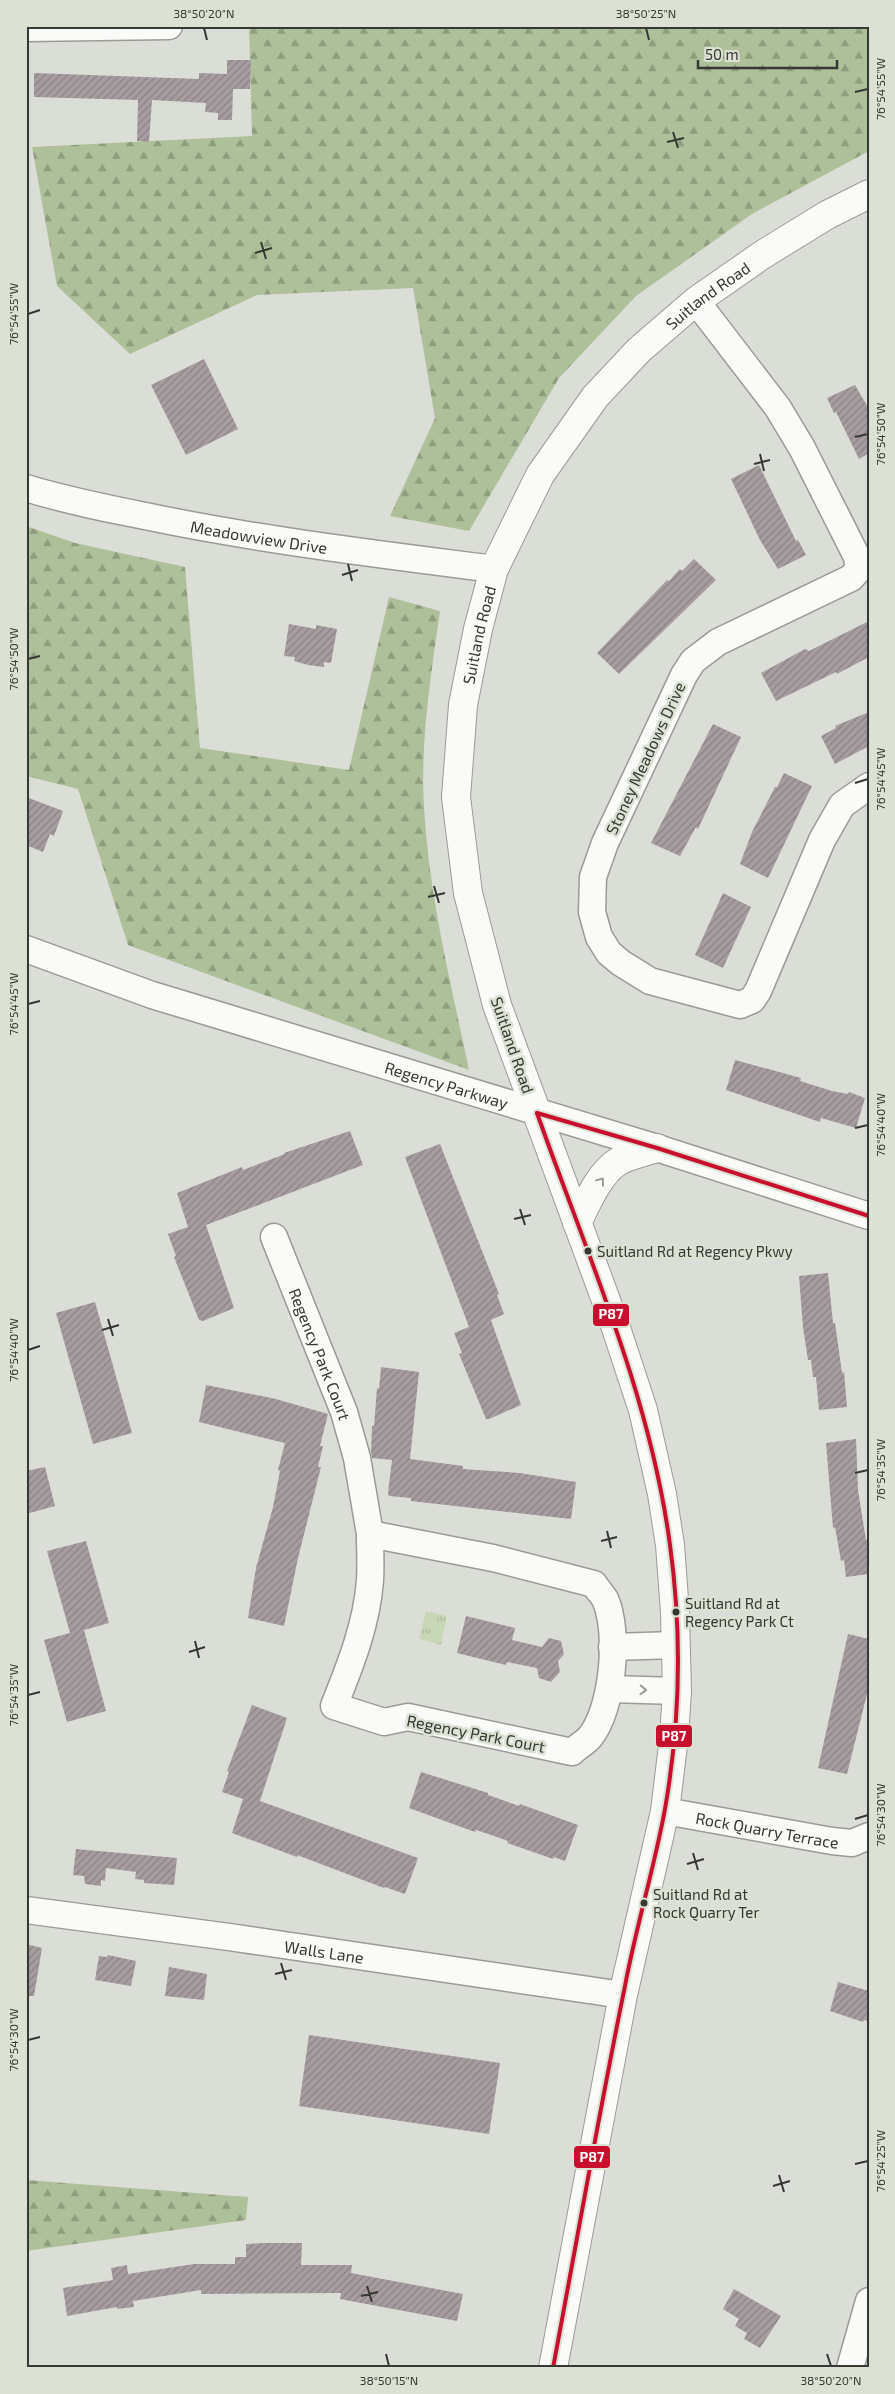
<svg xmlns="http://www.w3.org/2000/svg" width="895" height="2394" viewBox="0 0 895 2394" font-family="'Exo 2',sans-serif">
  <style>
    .forest { fill: url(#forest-firs) }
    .park { fill: url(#park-tufts) }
    .building { fill: url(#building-hatch) }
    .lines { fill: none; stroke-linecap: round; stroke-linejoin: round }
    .minor-casing { stroke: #999b95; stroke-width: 29 }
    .major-casing { stroke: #999b95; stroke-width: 30 }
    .minor { stroke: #fafaf9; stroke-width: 26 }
    .major { stroke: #fafaf9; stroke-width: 28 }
    .bus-1-casing { stroke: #dbe2d3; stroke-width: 8 }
    .bus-1 { stroke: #c8102e; stroke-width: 4 }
    .oneway { stroke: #989a96 }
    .ticks { fill: none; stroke: #363933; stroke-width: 2 }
    .bus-dot { fill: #363933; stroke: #dbe2d3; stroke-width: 2 }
    .labels { text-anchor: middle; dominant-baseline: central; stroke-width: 5; stroke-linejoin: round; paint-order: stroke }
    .bus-label { font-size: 15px; fill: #363933; stroke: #dbe2d3; text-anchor: start }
    .street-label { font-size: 16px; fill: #363933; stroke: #dbe2d3 }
    .line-badge { stroke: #dbe2d3; stroke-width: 2 }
    .badge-label { font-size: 14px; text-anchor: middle; font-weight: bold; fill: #fff }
    .neatline { fill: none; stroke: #363933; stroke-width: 2 }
    .ticks-label { font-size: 12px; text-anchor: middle; fill: #363933 }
  </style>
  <defs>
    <pattern id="forest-firs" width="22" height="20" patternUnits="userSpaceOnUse" patternTransform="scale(1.25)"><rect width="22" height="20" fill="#aec099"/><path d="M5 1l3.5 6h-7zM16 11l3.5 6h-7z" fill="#8e9d7d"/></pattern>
    <pattern id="park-tufts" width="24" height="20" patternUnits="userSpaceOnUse" patternTransform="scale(1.25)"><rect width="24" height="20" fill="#c8d7b6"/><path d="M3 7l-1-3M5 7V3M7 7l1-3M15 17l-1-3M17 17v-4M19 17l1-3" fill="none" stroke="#acb99d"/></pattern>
    <pattern id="building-hatch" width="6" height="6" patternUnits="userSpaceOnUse" patternTransform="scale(1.25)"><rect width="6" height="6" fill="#a79da0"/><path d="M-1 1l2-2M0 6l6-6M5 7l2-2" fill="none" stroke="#898183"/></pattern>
  </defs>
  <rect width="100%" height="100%" fill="#dbded6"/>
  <!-- forest -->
  <g class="forest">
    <path d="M249,26H869V151L752,214L636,296L559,378L469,531L390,516L435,418L413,288L257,295L130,354L57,286L32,147L252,136Z"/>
    <path d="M26,526L75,543L185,567L200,748L349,770L389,597L440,611C431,675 420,742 424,807C429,897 451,983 469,1070L128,945L78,789L26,776Z"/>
    <path d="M26,2180L248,2197L246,2220L26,2251Z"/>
  </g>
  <!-- park -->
  <path class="park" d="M426,1611L447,1616L441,1645L419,1639Z"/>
  <!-- building -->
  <g class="building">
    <path d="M227,60H251L250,89H233L232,120H218V113L205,112L206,103L152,100L149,142L137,141L138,100L34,97V73L199,79V73L227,74Z"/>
    <path d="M204,359L238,429L186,455L151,385Z"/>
    <path d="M855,385L869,409V453L859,459L836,412L834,413L827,398Z"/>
    <path d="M759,465L796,541L798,540L806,555L778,569L760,540L731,479Z"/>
    <path d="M694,559L716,580L619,674L597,653L667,580L669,581L680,569L682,571Z"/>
    <path d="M869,621V657L837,674L836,672L776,701L761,673L805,649L809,651Z"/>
    <path d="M289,624L316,629V625L337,629L331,663L324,662V667L308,665L294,661L295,657L284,656Z"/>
    <path d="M869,712V746L835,764L821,736L836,728L835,726Z"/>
    <path d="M713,724L741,737L698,829L696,827L680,856L651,843Z"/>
    <path d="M784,773L812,786L768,878L740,864L752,832L775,787H777Z"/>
    <path d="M26,797L63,811L54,836L50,834L43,852L26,845Z"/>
    <path d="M723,893L751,907L723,968L695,955Z"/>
    <path d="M735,1060L801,1078L800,1081L832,1091L848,1094L849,1092L865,1098L856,1128L821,1118L820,1122L726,1090Z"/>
    <path d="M350,1131L363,1165L206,1225L234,1308L203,1321L199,1320L174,1257L176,1256L168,1234L188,1227L177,1193L242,1167L243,1170L285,1154L284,1153Z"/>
    <path d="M440,1144L499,1294L497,1295L504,1314L491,1320L521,1405L489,1419H486L459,1354L462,1353L454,1333L469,1327L405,1157Z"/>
    <path d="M828,1273L833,1323H835L842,1373L844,1372L847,1407L819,1410L816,1377H813L811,1360H808L803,1327L799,1276Z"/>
    <path d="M95,1302L132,1433L93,1444L56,1313Z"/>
    <path d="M381,1367L419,1372L410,1459L463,1466V1469L520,1473L576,1482L571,1519L411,1501V1498L389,1496L388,1493L392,1460L372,1458L371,1452L372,1426H374L377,1388L379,1389Z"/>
    <path d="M206,1385L276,1399L328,1414L320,1446H323L318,1467H321L298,1558L284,1626L248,1618L256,1568L273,1507L280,1471L278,1470L285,1443L199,1422Z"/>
    <path d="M856,1439L858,1490L866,1540L869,1539V1574L846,1577L844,1560L841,1561L835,1527L833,1528L826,1443Z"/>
    <path d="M45,1467L55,1506L26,1514V1471Z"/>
    <path d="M86,1541L109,1623L84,1630L106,1711L67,1722L44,1640L70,1633L47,1551Z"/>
    <path d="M466,1616L515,1628L512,1640L542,1647L549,1638L561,1641L564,1654L558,1661L560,1672L551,1682L539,1678L537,1668L507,1662L506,1665L457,1653Z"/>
    <path d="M848,1634L869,1639V1686L847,1774L818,1768Z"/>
    <path d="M252,1705L287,1718L260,1801L418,1858L405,1894L385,1887L384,1888L297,1855V1857L232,1833L243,1799L222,1792L229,1772L227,1771Z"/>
    <path d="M421,1772L488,1793V1795L519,1806L520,1804L578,1825L565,1861L554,1857L553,1859L507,1843L508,1841L494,1836L476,1830L475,1832L409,1808Z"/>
    <path d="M76,1849L177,1858L174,1885L144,1883V1880L135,1879L136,1872L106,1868L105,1881L101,1880V1886L85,1884L84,1876L73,1875Z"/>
    <path d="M26,1944L42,1948L34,1996H26Z"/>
    <path d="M108,1955L136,1961L131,1986L95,1980L99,1956L107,1957Z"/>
    <path d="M169,1967L207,1974L204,2000L165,1996Z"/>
    <path d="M838,1982L869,1991V2021L864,2020L863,2022L830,2011Z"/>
    <path d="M309,2035L500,2063L489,2134L299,2106Z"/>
    <path d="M264,2243H302L301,2265H352L351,2273L463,2294L457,2321L340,2299L341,2293L201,2294V2290L133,2301L134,2307L117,2309V2307L67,2316L63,2288L113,2280L111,2268L127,2265L128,2274L194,2264H235V2257H246V2244Z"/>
    <path d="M734,2289L781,2316L760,2348L744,2339L747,2333L735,2326L739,2319L723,2309Z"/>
  </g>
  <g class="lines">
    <!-- minor casing -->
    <g class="minor-casing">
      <g id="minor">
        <path d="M26,28L169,26"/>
        <path d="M696,301L778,408L802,448L857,557L859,569L851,578L718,642L693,661L684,675L605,843L593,877L592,912L599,937L609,953L621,963L650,981L740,1005L752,1000L758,991L822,840L842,805L869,786"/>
        <path id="s1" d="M26,488C65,500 105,508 145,516C260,540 377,554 494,569"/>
        <path id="s2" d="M26,949L152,995L657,1148L869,1216"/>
        <path id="s3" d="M274,1237L344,1412L357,1458L370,1534L493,1558L594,1584C597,1589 602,1594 605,1599C620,1632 613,1709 590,1737C585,1743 577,1747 572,1752L408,1717L384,1722L334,1706C350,1666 367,1624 370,1580C371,1565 370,1549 370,1534"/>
        <path d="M612,1647L676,1645"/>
        <path d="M610,1689L677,1691"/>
        <path id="s4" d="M665,1811L832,1841L852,1843L869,1836"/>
        <path id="s5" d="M26,1910L229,1937L623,1995"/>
        <path d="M850,2368L869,2301"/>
      </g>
    </g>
    <!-- major casing -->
    <g class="major-casing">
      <g id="major">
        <path d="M577,1223C587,1203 599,1173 619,1161C630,1155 645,1152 657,1148"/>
        <path id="s6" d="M553,2368L623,1995L665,1811L674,1737L677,1691L675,1613L670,1545L662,1494L643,1410L614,1322L497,1005L468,893L456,797L463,705L478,629L494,569L540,475L595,397L639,350L696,301L762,255L827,215L869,194"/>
      </g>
    </g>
    <!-- minor -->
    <use href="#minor" class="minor"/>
    <!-- major -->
    <use href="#major" class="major"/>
    <!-- bus-1 casing -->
    <g class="bus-1-casing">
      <g id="bus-1">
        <path d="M537,1113C587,1255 650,1394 670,1545C682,1632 680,1723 665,1809C654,1869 636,1927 625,1986C599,2113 577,2240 553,2368"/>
        <path d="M537,1113L657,1148L869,1216"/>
      </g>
    </g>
    <!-- bus-1 -->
    <use href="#bus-1" class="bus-1"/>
  </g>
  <!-- one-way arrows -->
  <defs><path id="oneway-chevron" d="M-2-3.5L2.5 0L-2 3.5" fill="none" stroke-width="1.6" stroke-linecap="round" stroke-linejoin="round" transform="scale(1.25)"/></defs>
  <g class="oneway">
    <use href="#oneway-chevron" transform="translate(601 1181) rotate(-53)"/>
    <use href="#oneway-chevron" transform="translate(643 1690) rotate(2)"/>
  </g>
  <!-- ticks -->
  <path class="ticks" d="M204,28L207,40M646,28L649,40M855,92L868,89M673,132L678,148M667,142L684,138M261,242L266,259M255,253L272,248M28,314L40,310M855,437L868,434M760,454L764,471M754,464L770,460M348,564L352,581M342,575L358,570M28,659L40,656M855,783L868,779M434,886L439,903M428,897L445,893M28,1004L40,1001M855,1128L868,1125M520,1209L525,1225M514,1219L531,1215M108,1319L113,1336M102,1330L119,1325M28,1350L40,1346M855,1473L868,1470M607,1531L611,1548M601,1541L617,1537M195,1641L199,1658M189,1652L205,1647M28,1695L40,1692M855,1819L868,1815M693,1853L698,1870M687,1864L704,1859M281,1963L286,1980M275,1974L292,1970M28,2040L40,2037M855,2164L868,2161M779,2175L784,2192M773,2186L790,2181M367,2286L372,2302M361,2296L378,2292M386,2354L389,2366M827,2354L831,2366"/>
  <!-- markers -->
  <g class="bus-dot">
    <circle cx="588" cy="1251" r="4.5"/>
    <circle cx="676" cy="1612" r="4.5"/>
    <circle cx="644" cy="1903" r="4.5"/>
  </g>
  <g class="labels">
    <!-- bus labels -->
    <g class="bus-label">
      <text x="597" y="1251">Suitland Rd at Regency Pkwy</text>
      <text x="685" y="1603">Suitland Rd at<tspan x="685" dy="18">Regency Park Ct</tspan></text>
      <text x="653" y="1894">Suitland Rd at<tspan x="653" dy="18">Rock Quarry Ter</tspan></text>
    </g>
    <!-- street labels -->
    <g class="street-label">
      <text stroke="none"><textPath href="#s6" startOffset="2200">Suitland Road</textPath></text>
      <text stroke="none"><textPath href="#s1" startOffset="238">Meadowview Drive</textPath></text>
      <text stroke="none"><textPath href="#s6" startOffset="1780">Suitland Road</textPath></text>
      <text transform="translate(645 758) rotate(-65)">Stoney Meadows Drive</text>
      <text transform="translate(513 1045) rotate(71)">Suitland Road</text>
      <text stroke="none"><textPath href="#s2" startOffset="442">Regency Parkway</textPath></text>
      <text stroke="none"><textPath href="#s3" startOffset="126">Regency Park Court</textPath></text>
      <text transform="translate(476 1733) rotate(11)">Regency Park Court</text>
      <text stroke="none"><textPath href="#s4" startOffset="104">Rock Quarry Terrace</textPath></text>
      <text stroke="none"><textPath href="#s5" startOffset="301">Walls Lane</textPath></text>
    </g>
  </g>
  <g class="line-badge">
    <rect x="592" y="1303" width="38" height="24" rx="5" fill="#c8102e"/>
    <rect x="655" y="1724" width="38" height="24" rx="5" fill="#c8102e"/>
    <rect x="573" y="2145" width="38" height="24" rx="5" fill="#c8102e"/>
  </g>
  <g class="badge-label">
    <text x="611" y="1319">P87</text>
    <text x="674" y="1741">P87</text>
    <text x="592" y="2162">P87</text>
  </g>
  <!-- border -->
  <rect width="895" height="2394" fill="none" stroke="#dbe2d3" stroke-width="55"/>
  <!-- scale -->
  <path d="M698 60v8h139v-8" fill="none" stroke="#363933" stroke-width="2.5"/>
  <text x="705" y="60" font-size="15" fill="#363933" stroke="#dbe2d3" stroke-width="4" paint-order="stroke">50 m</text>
  <rect x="28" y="28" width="840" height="2338" class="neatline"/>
  <g class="ticks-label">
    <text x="204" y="18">38°50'20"N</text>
    <text x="646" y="18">38°50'25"N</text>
    <text transform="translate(881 89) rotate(-90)" y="4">76°54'55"W</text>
    <text transform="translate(14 314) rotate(-90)" y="4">76°54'55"W</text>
    <text transform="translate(881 434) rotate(-90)" y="4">76°54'50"W</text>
    <text transform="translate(14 659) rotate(-90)" y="4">76°54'50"W</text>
    <text transform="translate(881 779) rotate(-90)" y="4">76°54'45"W</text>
    <text transform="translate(14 1004) rotate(-90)" y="4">76°54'45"W</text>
    <text transform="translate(881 1125) rotate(-90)" y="4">76°54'40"W</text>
    <text transform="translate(14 1350) rotate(-90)" y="4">76°54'40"W</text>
    <text transform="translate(881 1470) rotate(-90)" y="4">76°54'35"W</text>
    <text transform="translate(14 1695) rotate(-90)" y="4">76°54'35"W</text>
    <text transform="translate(881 1815) rotate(-90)" y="4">76°54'30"W</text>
    <text transform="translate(14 2040) rotate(-90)" y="4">76°54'30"W</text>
    <text transform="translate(881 2161) rotate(-90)" y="4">76°54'25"W</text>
    <text x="389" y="2385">38°50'15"N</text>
    <text x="831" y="2385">38°50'20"N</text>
  </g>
</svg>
